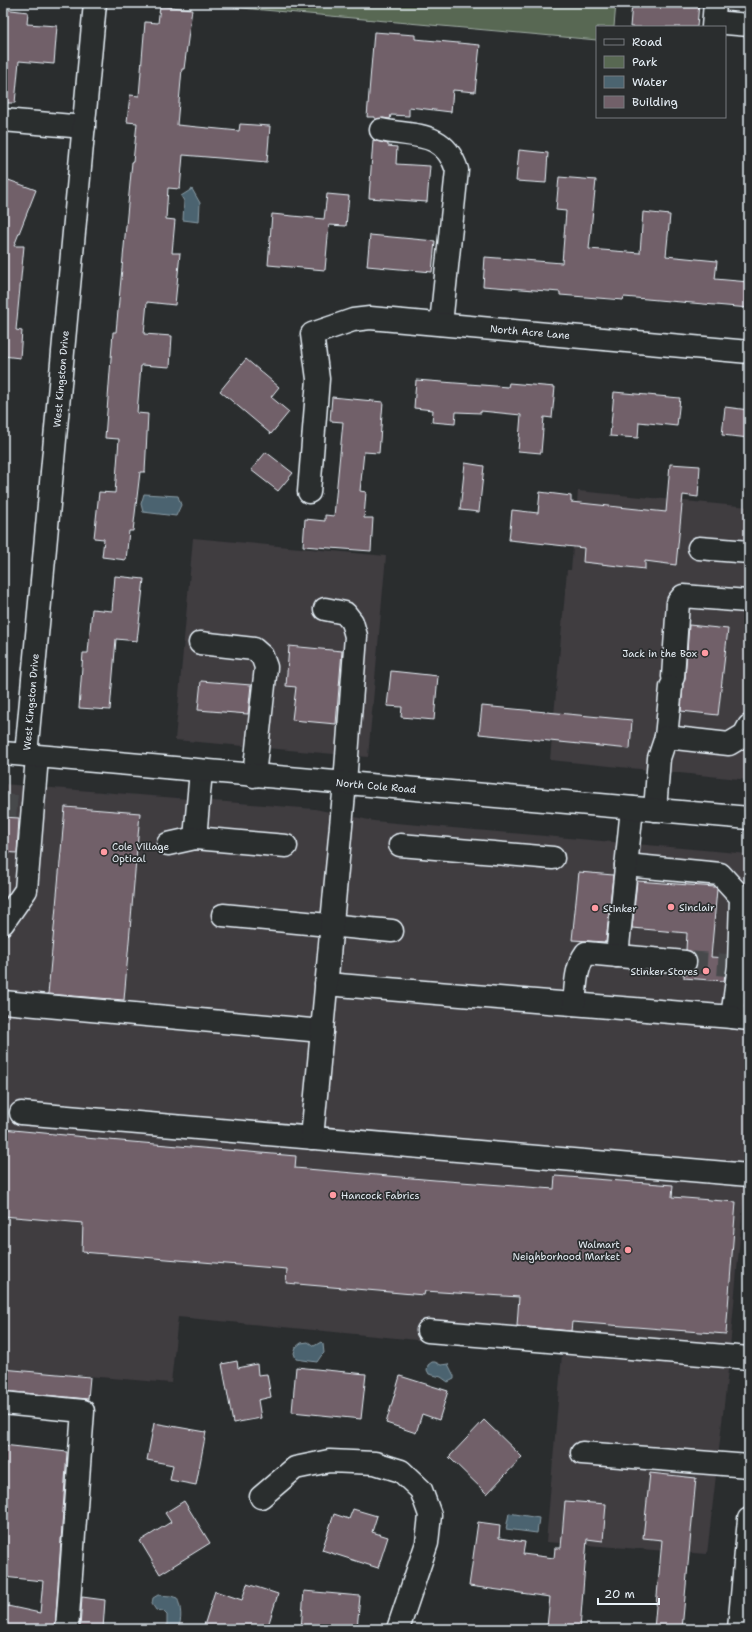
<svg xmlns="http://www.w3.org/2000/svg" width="752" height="1632" viewBox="0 0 752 1632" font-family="'Shantell Sans',sans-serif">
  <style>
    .built { fill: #3f3c40 }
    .green { fill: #586852; stroke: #a0aca5 }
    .water { fill: #4b6470; stroke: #8a9ca6 }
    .building { fill: #716069; stroke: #e8f1f8 }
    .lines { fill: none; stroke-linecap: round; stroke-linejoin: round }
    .minor-tunnel { stroke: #464a4c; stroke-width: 22; stroke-dasharray: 22 11; stroke-linecap: butt }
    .minor-casing { stroke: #e8f1f8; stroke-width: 25 }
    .major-casing { stroke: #e8f1f8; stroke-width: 25 }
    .minor { stroke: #2a2d2e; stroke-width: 22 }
    .major { stroke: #2a2d2e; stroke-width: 22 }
    .poi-dot { fill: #ff9aa2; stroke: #2a2d2e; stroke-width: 1.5 }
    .labels { text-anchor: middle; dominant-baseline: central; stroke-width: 3.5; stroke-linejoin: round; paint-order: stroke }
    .street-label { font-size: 10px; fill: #e8f1f8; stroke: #2a2d2e }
    .poi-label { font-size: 10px; fill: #e8f1f8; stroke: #2a2d2e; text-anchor: start }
  </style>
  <rect width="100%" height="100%" fill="#2a2d2e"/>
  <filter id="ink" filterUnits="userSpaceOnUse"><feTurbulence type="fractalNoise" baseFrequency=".025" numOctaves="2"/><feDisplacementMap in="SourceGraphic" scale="8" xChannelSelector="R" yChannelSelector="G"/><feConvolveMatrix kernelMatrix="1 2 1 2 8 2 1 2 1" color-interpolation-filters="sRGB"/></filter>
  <g filter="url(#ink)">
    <!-- built -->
    <g class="built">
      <path d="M578,491L749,507V780L550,760L567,570H571Z"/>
      <path d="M193,538L386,556L368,757L175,740Z"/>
      <path d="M3,784L315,809L374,821L749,854V1138L728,1370L707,1554L546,1542L562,1354L178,1317L171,1383L3,1369Z"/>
    </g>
    <!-- green -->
    <path class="green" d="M186,3H616L614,27H597V40Z"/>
    <!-- water -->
    <g class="water">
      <path d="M192,189L200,203L199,222L183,220L184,201L181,196Z"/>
      <path d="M144,494L178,496L181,505L176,516L143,512L141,504Z"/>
      <path d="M308,1342L314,1346L321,1342L323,1344L324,1353L321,1356L317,1362L296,1359L294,1353L296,1347L301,1343Z"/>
      <path d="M432,1362H435L441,1365L448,1364L454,1376V1379L448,1382L441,1377L429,1374L427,1370L428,1365Z"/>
      <path d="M509,1513L539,1518L537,1533L506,1529Z"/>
      <path d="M158,1595L171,1596L177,1598C181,1606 183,1622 177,1629H170L167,1625V1615L163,1611L156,1610L152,1604L153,1598Z"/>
    </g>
    <!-- building -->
    <g class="building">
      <path d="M632,3H699L697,27H630Z"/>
      <path d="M160,6L192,9L184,69H182L177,125L239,131L240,124L270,126L267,162L183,155L180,189L168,188L166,219L175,220L172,253H180L175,305L147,302L144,334L172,336L170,367L141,365L137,413L148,414L145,472H140L133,531H129L126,560L102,557L104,539L94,538L99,492L115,493L119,439L105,438L113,332H116L132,162H133L137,123L127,122L130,95L139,96L145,22L158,23Z"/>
      <path d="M3,9L28,12L27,24L57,26L54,64L19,61L15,103H3Z"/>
      <path d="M374,32L415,35V39L480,45L475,92L453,90L451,112L409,107V116L391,115L390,119L383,118L375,120V117H367Z"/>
      <path d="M373,140L388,144V146L397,147L396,164L430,166L427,202L369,198Z"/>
      <path d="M519,150L548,153L546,183L516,181Z"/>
      <path d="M559,177L596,180L589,249L640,253L643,212L670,215L666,256L717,261L715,279L749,282V308L624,297L623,300L560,295V292L483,286L485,257L562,263L566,211L556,210Z"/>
      <path d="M3,178L36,190L14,246H24L16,330L22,331L20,358L3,356Z"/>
      <path d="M327,194L349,196L346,226L329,225L325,270L268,265L272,214L324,219Z"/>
      <path d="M370,235L435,241L432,272L367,266Z"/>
      <path d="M246,359L279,387L271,397L289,412L271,434L220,391Z"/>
      <path d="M416,380L508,387L509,383L555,387L552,418L544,417L541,453L518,451L521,415L481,411V413L456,412L455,424L432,422L433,410L414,408Z"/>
      <path d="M614,392L680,398L677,426L639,422L638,438L610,436Z"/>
      <path d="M332,397L383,402L379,453L364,452L360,491L366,492L364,518H373L371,551L303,546L305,519L325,521V515L334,516L343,422L330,421Z"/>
      <path d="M725,407L749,410V438L722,435Z"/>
      <path d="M266,452L293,473L278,491L251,470Z"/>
      <path d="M465,463L484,466L479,512L460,510Z"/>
      <path d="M670,464L700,466L698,497L683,495L676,565L645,561V569L583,562L584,548L509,540L512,510L538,513L540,492L571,496V502L666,512Z"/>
      <path d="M115,576L144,579L137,641L116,639L110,710L79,708L83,653H88L92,609L112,611Z"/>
      <path d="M689,625L728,629L718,715L681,711L683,684L685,678Z"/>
      <path d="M289,646L342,651L336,724L292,720L296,687L286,686Z"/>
      <path d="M391,671L438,676L434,720L401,717L402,707L387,706Z"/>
      <path d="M201,681L251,685L248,714L198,710Z"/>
      <path d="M482,706L632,720L630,749L479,734Z"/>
      <path d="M65,807L140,813L124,1000L48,994Z"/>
      <path d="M3,817L19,818L17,853L3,852Z"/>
      <path d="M579,872L613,875L606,942L572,940Z"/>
      <path d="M637,881L715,887L717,889L711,957L727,958L724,981L684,978V974L690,973L695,969L697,963L696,956L692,952L686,950L687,933L632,928Z"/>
      <path d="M3,1129L85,1137V1138L296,1156L295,1168L435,1180L554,1189L555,1176L673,1185L672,1197L736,1202L726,1334L572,1322L571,1331L517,1326L519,1297L425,1291L424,1295L286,1283L287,1269L82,1252L83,1223L3,1216Z"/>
      <path d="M237,1361L238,1368L257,1364L258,1375L267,1374L271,1397L258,1400L261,1418L233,1423L222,1364Z"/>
      <path d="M296,1367L366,1374L361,1419L292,1412Z"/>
      <path d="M3,1369L90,1377L88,1399L3,1391Z"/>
      <path d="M400,1376L448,1391L439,1420L422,1414L416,1433L386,1423Z"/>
      <path d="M484,1420L522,1457L487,1494L449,1457Z"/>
      <path d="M154,1423L206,1432L196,1485L170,1480L173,1465L147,1460Z"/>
      <path d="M3,1445L67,1452L55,1629H3V1605L40,1613L43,1581L3,1577Z"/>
      <path d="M650,1473L696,1478L682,1629H654L662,1540L643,1538Z"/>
      <path d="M184,1501L210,1543L160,1574L140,1541L171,1522L165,1513Z"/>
      <path d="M565,1501L606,1504L603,1541L587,1539L580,1629L547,1627L550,1597L469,1586L478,1522L500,1525L499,1538L525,1542L523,1554L554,1558L555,1548H561Z"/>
      <path d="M353,1509L377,1516L372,1532L388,1537L378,1568L322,1550L334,1514L349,1519Z"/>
      <path d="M247,1584L278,1594L267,1629H203L215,1591L242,1600Z"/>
      <path d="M304,1591L360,1596L357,1629H301Z"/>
      <path d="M82,1597L105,1600L103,1629H80Z"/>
    </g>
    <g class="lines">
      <!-- minor-tunnel -->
      <g class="minor-tunnel">
        <path d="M3,805L17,806"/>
        <path d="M685,962L728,965"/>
      </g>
      <!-- minor casing -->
      <g class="minor-casing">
        <g id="minor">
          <path d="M714,22L749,25"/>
          <path d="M713,27L715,3"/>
          <path d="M3,120L84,127"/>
          <path d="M381,130C414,137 444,130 457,170L441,324"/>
          <path d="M309,492L318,379L312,334L353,320L370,318L749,352"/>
          <path d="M699,548L749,552"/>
          <path d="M200,643L254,649L262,656L266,667L254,776"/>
          <path d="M673,677L678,602L683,596L747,601L749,603"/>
          <path d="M666,737L671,687"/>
          <path d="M26,755L95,3"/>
          <path d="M655,810L659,758L666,737L729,744L744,735L749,726"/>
          <path d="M195,838L201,771"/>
          <path d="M168,844L195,838L286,846"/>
          <path d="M400,845L553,858"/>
          <path d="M626,865L720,874L741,897L739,966L732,1017L749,1019"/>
          <path d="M223,915L392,931"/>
          <path d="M3,923L26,890L37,757"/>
          <path d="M617,956L632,808"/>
          <path d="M326,984L732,1017"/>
          <path d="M3,1002L322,1031"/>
          <path d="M574,1004C576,987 575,968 586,953L685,962"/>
          <path d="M21,1113L749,1175"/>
          <path d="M312,1138L345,783L356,636L352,622L345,613L325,609"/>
          <path d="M428,1331L749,1358"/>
          <path d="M3,1403L83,1411L67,1629"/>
          <path d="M582,1453L749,1466"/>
          <path d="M261,1497L295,1468L329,1461L375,1463L401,1471L421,1490L430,1515L427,1543L398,1629"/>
        </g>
      </g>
      <!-- major casing -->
      <g class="major-casing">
        <g id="major">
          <path d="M3,753L749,818"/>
          <path d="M739,1629L749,1519"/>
        </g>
      </g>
      <!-- minor -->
      <use href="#minor" class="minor"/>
      <!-- major -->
      <use href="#major" class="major"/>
    </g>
  </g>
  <!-- markers -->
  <g class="poi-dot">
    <circle cx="705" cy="653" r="4"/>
    <circle cx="104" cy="852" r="4"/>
    <circle cx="671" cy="907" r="4"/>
    <circle cx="595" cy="908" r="4"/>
    <circle cx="706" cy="971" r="4"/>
    <circle cx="333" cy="1195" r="4"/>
    <circle cx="628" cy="1250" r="4"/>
  </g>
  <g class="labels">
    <!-- street labels -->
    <g class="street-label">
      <text transform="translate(530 332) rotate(5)">North Acre Lane</text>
      <text transform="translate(61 379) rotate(-85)">West Kingston Drive</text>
      <text transform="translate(31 702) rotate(-85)">West Kingston Drive</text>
      <text transform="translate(376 786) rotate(5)">North Cole Road</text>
    </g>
    <!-- poi labels -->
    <g class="poi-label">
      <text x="697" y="653" text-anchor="end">Jack in the Box</text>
      <text x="112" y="846">Cole Village<tspan x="112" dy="12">Optical</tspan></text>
      <text x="679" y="907">Sinclair</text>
      <text x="603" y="908">Stinker</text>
      <text x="698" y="971" text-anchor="end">Stinker Stores</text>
      <text x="341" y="1195">Hancock Fabrics</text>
      <text x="620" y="1244" text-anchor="end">Walmart<tspan x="620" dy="12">Neighborhood Market</tspan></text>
    </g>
  </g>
  <!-- margin -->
  <rect width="752" height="1632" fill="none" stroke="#2a2d2e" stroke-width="16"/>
  <rect x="8" y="8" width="736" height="1616" fill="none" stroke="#e8f1f8" stroke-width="1.5" filter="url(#ink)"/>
  <!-- legend -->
  <rect x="596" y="26" width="130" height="92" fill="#2a2d2e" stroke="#767b7f"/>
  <rect x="604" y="39" width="20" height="6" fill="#2a2d2e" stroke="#767b7f"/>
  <text x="632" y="46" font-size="12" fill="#e8f1f8">Road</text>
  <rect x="604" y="56" width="20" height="12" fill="#586852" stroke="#767b7f"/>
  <text x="632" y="66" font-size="12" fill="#e8f1f8">Park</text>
  <rect x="604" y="76" width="20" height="12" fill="#4b6470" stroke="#767b7f"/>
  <text x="632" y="86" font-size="12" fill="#e8f1f8">Water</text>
  <rect x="604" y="96" width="20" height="12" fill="#716069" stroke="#767b7f"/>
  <text x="632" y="106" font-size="12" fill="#e8f1f8">Building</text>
  <!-- scale -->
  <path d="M598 1598v6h61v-6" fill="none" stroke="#e8f1f8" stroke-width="2"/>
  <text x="604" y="1598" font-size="12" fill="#e8f1f8" stroke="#2a2d2e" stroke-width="3" paint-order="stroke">20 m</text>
</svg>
